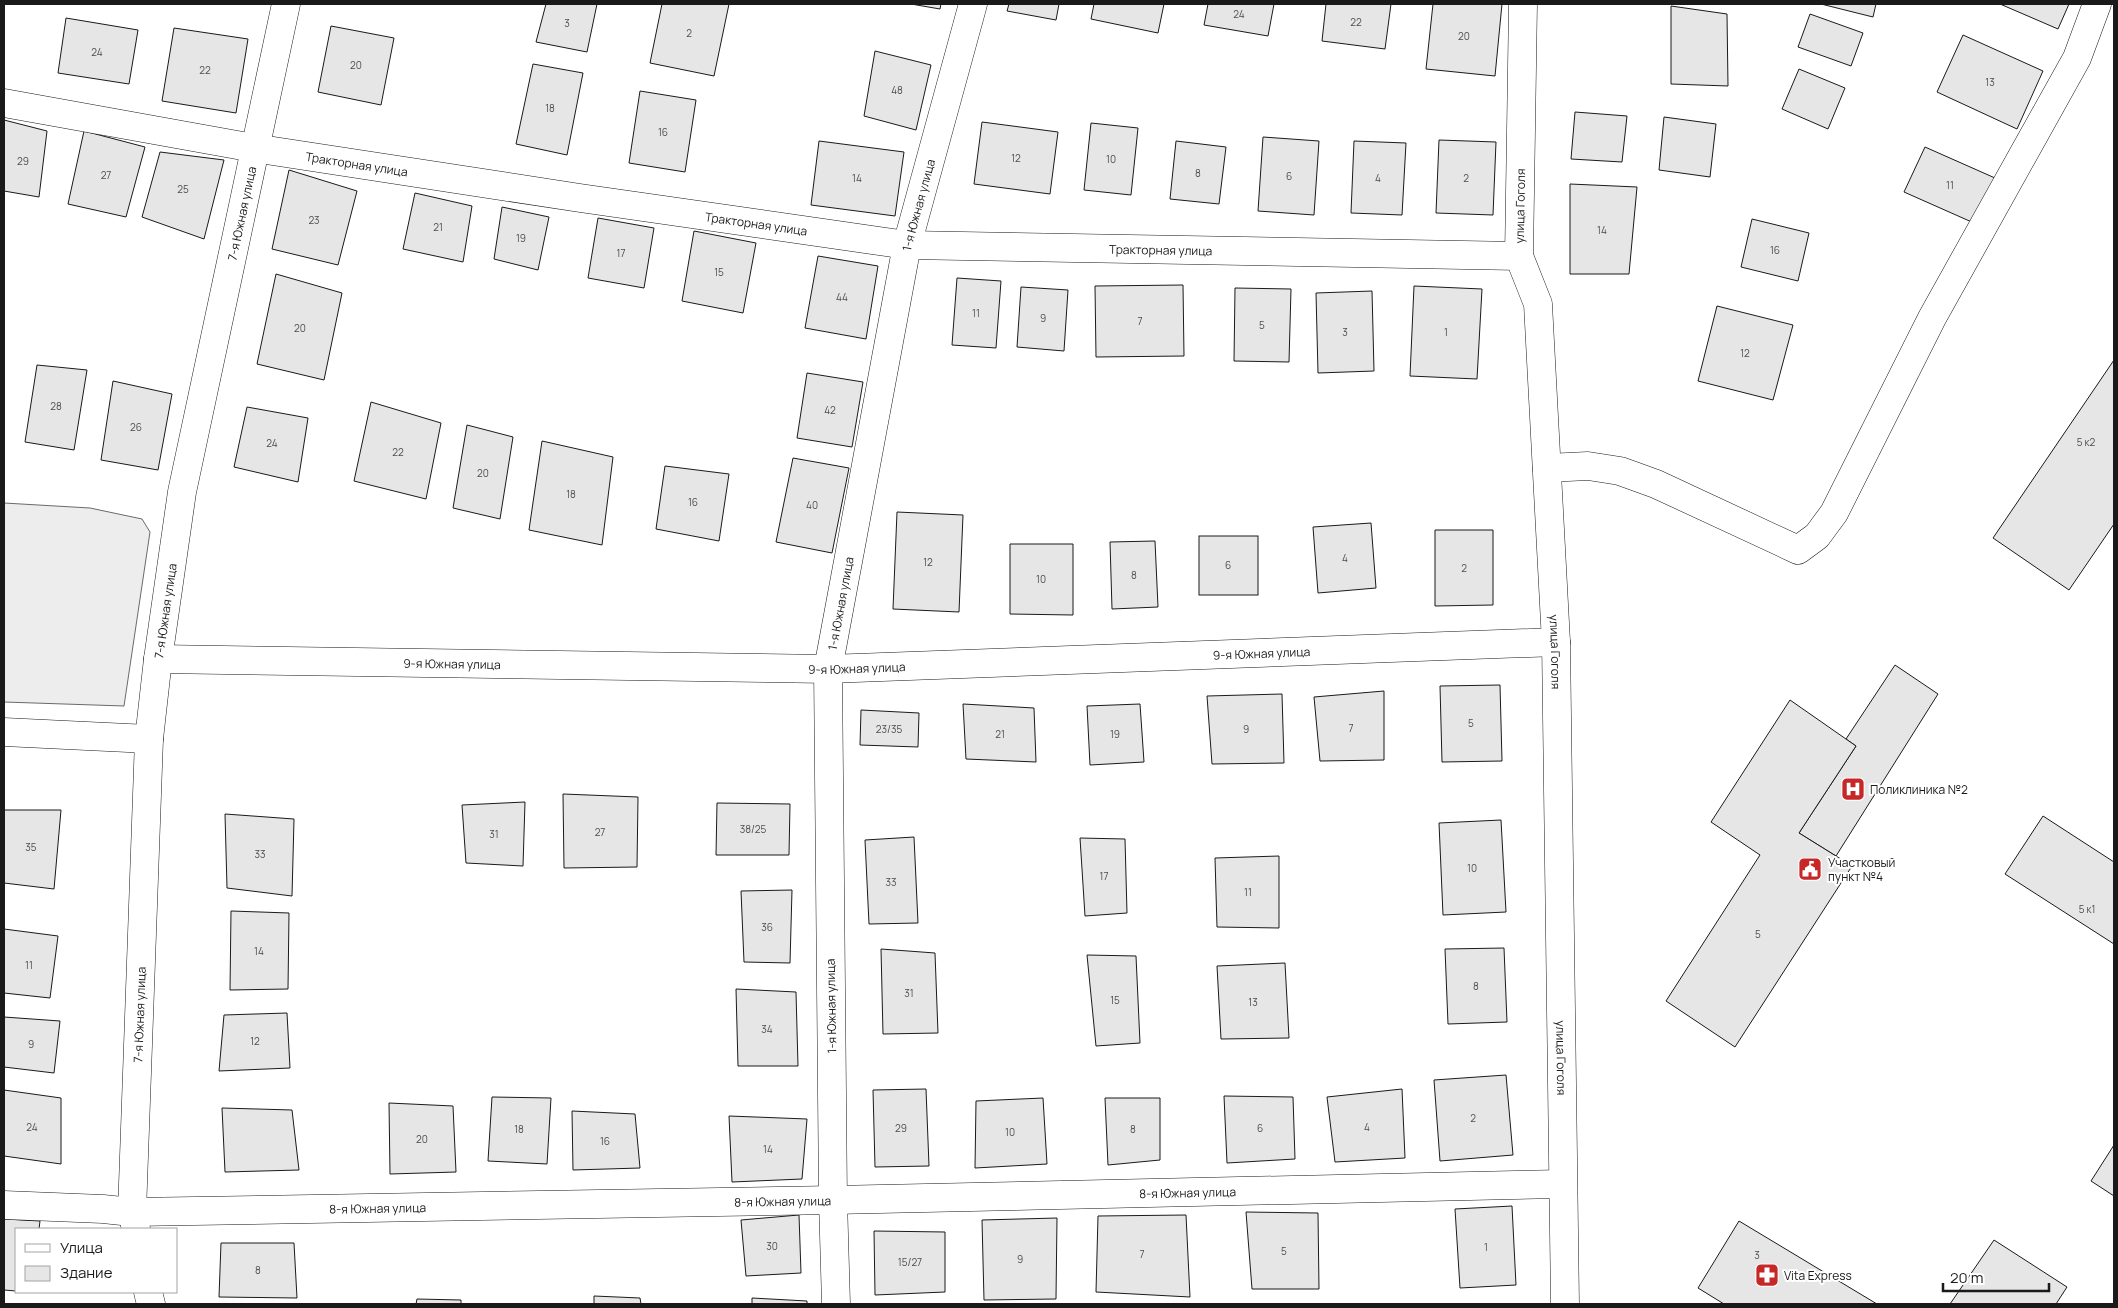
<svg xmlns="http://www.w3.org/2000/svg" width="2118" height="1308" viewBox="0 0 2118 1308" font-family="Manrope,sans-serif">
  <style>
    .pitch { fill: #ededed; stroke: #6a6a6a }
    .building { fill: #e6e6e6; stroke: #1a1a1a }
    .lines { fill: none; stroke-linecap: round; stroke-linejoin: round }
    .minor-casing { stroke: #1a1a1a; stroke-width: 29 }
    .minor { stroke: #fff; stroke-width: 28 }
    .labels { text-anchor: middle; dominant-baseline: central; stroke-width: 4; stroke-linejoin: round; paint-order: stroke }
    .number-label { font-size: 10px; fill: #4d4d4d }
    .street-label { font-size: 12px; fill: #1a1a1a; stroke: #fff }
    .poi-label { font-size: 12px; fill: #1a1a1a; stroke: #fff; text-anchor: start }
  </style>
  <rect width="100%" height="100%" fill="#fff"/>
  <!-- pitch -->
  <path class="pitch" d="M4,503L90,508L142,519L150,532L124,706L4,702Z"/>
  <!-- building -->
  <g class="building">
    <path d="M546,4H597L587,52L536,42Z"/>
    <path d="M662,4H729L714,76L650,63Z"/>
    <path d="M911,4H941L940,9Z"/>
    <path d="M1009,4H1059L1056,20L1007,11Z"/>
    <path d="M1094,4H1164L1158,33L1091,19Z"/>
    <path d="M1208,4H1274L1268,36L1204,25Z"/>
    <path d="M1326,4H1391L1385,49L1322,41Z"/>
    <path d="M1433,4H1502L1495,76L1426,69Z"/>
    <path d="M1821,4H1876L1873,17Z"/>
    <path d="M2000,4H2069L2058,29Z"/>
    <path d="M1671,6L1727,14L1728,86L1671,84Z"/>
    <path d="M1810,14L1863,33L1851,66L1798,47Z"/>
    <path d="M66,18L138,30L129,84L58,73Z"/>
    <path d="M331,26L394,38L381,105L318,92Z"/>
    <path d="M174,28L248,39L236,113L162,101Z"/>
    <path d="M1963,35L2043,71L2017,129L1937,92Z"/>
    <path d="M875,51L931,65L916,130L864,116Z"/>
    <path d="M533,64L583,73L567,155L516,144Z"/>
    <path d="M1799,69L1845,88L1828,129L1782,109Z"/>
    <path d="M640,91L696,100L685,172L629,163Z"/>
    <path d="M1575,112L1627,116L1622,162L1571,159Z"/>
    <path d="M1664,117L1716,124L1710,177L1659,170Z"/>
    <path d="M4,120L47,131L39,197L4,191Z"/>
    <path d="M982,122L1058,132L1050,194L974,184Z"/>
    <path d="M1091,123L1138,128L1131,195L1084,190Z"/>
    <path d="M84,131L145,147L126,217L68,204Z"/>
    <path d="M1263,137L1319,141L1314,215L1258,211Z"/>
    <path d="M1439,140L1496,142L1493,215L1436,213Z"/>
    <path d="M819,141L904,152L895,216L811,205Z"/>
    <path d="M1176,141L1226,147L1219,204L1170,199Z"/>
    <path d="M1354,141L1406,143L1402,215L1351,213Z"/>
    <path d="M1925,147L1995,178L1974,223L1904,192Z"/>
    <path d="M160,152L224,160L204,239L142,217Z"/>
    <path d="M289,170L357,191L338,265L272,249Z"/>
    <path d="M1570,184L1637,187L1629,274H1570Z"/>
    <path d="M415,193L472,206L463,262L403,249Z"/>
    <path d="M502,207L549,217L538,270L494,259Z"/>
    <path d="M598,218L654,228L644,288L588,278Z"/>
    <path d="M1752,219L1809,233L1798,281L1741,267Z"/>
    <path d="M694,231L756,243L743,313L682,301Z"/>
    <path d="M818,256L878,266L866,339L805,328Z"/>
    <path d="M276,274L342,293L324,380L257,364Z"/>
    <path d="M957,278L1001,281L996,348L952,345Z"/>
    <path d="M1183,285L1184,356L1096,357L1095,286Z"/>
    <path d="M1414,286L1482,289L1477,379L1410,376Z"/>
    <path d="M1021,287L1068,290L1064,351L1017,347Z"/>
    <path d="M1235,288L1291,289L1289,362L1234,361Z"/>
    <path d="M1372,291L1374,371L1318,373L1316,293Z"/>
    <path d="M1717,306L1793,325L1773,400L1698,381Z"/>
    <path d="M2114,360V524L2069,590L1993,538Z"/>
    <path d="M37,365L87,370L74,450L25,442Z"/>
    <path d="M807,373L863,382L852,447L797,438Z"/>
    <path d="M113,381L172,394L158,470L101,460Z"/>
    <path d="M371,402L441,423L426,499L354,481Z"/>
    <path d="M247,407L308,418L298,482L234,467Z"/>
    <path d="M467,425L513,437L500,519L453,508Z"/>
    <path d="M542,441L613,457L602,545L529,530Z"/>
    <path d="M793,458L849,468L832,553L776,542Z"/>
    <path d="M665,466L729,474L719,541L656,529Z"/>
    <path d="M897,512L963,515L959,612L893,609Z"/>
    <path d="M1371,523L1376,588L1318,593L1313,527Z"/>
    <path d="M1435,530H1493V605L1435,606Z"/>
    <rect x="1199" y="536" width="59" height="59"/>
    <path d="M1155,541L1158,607L1112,609L1110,542Z"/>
    <path d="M1010,544H1073V615L1010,614Z"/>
    <path d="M1895,665L1938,694L1836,856L1799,833L1856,746L1846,739Z"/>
    <path d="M1500,685L1502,761L1442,762L1440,686Z"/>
    <path d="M1384,691V760L1320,761L1314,697Z"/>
    <path d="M1282,694L1284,763L1212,764L1207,696Z"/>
    <path d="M1790,700L1856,746L1799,833L1852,866L1735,1047L1666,1001L1760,855L1711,822Z"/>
    <path d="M963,704L1034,708L1036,762L966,759Z"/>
    <path d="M1140,704L1144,762L1090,765L1087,706Z"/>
    <path d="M861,710L919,713L918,747L860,745Z"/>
    <path d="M563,794L638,797L637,867L564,868Z"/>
    <path d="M525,802L523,866L466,863L462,805Z"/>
    <path d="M717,803L790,804L789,855H716Z"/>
    <path d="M4,810H61L54,889L4,883Z"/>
    <path d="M225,814L294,819L292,896L227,888Z"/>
    <path d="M2043,816L2114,862V944L2005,874Z"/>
    <path d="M1501,820L1506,912L1443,915L1439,823Z"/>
    <path d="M914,837L918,923L869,924L865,840Z"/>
    <path d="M1080,838L1125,839L1127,913L1085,916Z"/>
    <path d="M1279,856V928L1217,927L1215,858Z"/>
    <path d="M792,890L790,963L744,962L741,891Z"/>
    <path d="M231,911L289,913L288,989L230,990Z"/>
    <path d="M4,929L58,936L50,998L4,993Z"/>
    <path d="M1504,948L1507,1022L1448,1024L1445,949Z"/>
    <path d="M881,949L935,953L938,1033L883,1034Z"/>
    <path d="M1087,955L1136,956L1140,1043L1096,1046Z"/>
    <path d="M1285,963L1289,1038L1221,1039L1217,966Z"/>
    <path d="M736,989L796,992L798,1066H738Z"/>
    <path d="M287,1013L290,1068L219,1071L224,1015Z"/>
    <path d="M4,1017L60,1021L54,1073L4,1067Z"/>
    <path d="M1506,1075L1513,1155L1440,1161L1434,1080Z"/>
    <path d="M926,1089L929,1166L875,1167L873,1090Z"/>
    <path d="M1402,1089L1405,1158L1335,1162L1327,1097Z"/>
    <path d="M4,1090L61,1098V1164L4,1156Z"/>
    <path d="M1224,1096L1293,1097L1295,1159L1227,1163Z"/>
    <path d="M492,1097L551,1098L547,1164L488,1161Z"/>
    <path d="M1043,1098L1047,1164L975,1168L976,1101Z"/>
    <path d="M1105,1098H1160V1160L1108,1165Z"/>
    <path d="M389,1103L453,1106L456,1172L390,1174Z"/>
    <path d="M222,1108L292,1110L299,1170L225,1172Z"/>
    <path d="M572,1111L635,1114L640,1168L573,1170Z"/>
    <path d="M729,1116L807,1119L802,1179L732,1182Z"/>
    <path d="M2114,1145V1196L2091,1181Z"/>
    <path d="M1512,1206L1516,1285L1460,1288L1455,1209Z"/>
    <path d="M1246,1212L1318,1213L1319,1289H1252Z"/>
    <path d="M799,1215L801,1273L746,1276L741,1220Z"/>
    <path d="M1186,1215L1190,1297L1096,1292L1098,1216Z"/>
    <path d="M1057,1218L1056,1299L984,1300L982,1220Z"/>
    <path d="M4,1219L40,1221L39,1229H16V1291L4,1290Z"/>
    <path d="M1739,1221L1877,1304H1724L1698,1288Z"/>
    <path d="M874,1231L945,1232V1292L875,1295Z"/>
    <path d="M1994,1240L2067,1287L2056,1304H1950Z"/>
    <path d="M221,1243H294L297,1298L219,1297Z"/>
    <path d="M594,1296L640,1298L641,1304H594Z"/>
    <path d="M752,1298L807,1301V1304H752Z"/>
    <path d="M417,1299L461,1300V1304H416Z"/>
  </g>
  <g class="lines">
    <!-- minor casing -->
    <g class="minor-casing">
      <g id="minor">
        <path id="s1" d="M1523,4L1519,256L1538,304L1556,642L1565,1304"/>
        <path id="s2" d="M4,103L254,148L580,198L907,245L1519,256"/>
        <path d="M1547,468L1588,466L1620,471L1656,484L1798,550L1817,536L1834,513L1932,318L2077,58L2097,4"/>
        <path id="s3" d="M158,659L828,669L1556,642"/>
        <path d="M4,732L149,739"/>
        <path id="s4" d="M4,1205L103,1209L132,1212L833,1200L1562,1184"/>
        <path id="s5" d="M136,1229L132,1212L149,739L158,659L182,492L286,4"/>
        <path d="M148,1292L151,1304"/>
        <path id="s6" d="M836,1304L833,1200L828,669L907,245L973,4"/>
      </g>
    </g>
    <!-- minor -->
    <use href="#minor" class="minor"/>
  </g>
  <!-- icons -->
  <defs>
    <g id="hospital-square" transform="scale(1.25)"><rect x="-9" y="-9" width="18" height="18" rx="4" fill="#c62828" stroke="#fff"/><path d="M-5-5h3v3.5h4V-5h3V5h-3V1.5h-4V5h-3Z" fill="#fff"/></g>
    <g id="civic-square" transform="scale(1.25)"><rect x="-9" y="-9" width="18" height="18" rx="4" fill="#c62828" stroke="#fff"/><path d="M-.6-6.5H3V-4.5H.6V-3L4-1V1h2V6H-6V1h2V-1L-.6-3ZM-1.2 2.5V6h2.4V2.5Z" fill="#fff"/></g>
    <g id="pharmacy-square" transform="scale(1.25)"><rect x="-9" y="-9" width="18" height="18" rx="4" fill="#c62828" stroke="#fff"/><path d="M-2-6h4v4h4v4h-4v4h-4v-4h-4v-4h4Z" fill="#fff"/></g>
  </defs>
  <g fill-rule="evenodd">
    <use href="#hospital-square" x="1853" y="789"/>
    <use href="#civic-square" x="1810" y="869"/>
    <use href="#pharmacy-square" x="1767" y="1275"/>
  </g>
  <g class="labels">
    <!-- number labels -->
    <g class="number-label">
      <text x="1239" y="14">24</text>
      <text x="1356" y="22">22</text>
      <text x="567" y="23">3</text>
      <text x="689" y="33">2</text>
      <text x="1464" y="36">20</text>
      <text x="97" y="52">24</text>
      <text x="356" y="65">20</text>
      <text x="205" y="70">22</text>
      <text x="1990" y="82">13</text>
      <text x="897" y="90">48</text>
      <text x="550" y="108">18</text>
      <text x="663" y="132">16</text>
      <text x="1016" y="158">12</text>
      <text x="1111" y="159">10</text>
      <text x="23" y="161">29</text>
      <text x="1198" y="173">8</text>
      <text x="106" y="175">27</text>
      <text x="1289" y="176">6</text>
      <text x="857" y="178">14</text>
      <text x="1378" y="178">4</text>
      <text x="1466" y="178">2</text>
      <text x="1950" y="185">11</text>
      <text x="183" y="189">25</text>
      <text x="314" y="220">23</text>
      <text x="438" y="227">21</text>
      <text x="1602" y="230">14</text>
      <text x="521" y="238">19</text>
      <text x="1775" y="250">16</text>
      <text x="621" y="253">17</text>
      <text x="719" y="272">15</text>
      <text x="842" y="297">44</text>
      <text x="976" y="313">11</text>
      <text x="1043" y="318">9</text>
      <text x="1140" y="321">7</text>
      <text x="1262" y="325">5</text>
      <text x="300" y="328">20</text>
      <text x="1345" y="332">3</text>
      <text x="1446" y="332">1</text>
      <text x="1745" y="353">12</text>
      <text x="56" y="406">28</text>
      <text x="830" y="410">42</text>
      <text x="136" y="427">26</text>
      <text x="2086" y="442">5 к2</text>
      <text x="272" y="443">24</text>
      <text x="398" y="452">22</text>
      <text x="483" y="473">20</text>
      <text x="571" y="494">18</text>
      <text x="693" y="502">16</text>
      <text x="812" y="505">40</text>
      <text x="1345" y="558">4</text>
      <text x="928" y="562">12</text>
      <text x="1228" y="565">6</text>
      <text x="1464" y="568">2</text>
      <text x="1134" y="575">8</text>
      <text x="1041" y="579">10</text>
      <text x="1471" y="723">5</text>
      <text x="1351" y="728">7</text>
      <text x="889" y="729">23/35</text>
      <text x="1246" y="729">9</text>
      <text x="1000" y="734">21</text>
      <text x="1115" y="734">19</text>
      <text x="753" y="829">38/25</text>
      <text x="600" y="832">27</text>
      <text x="494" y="834">31</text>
      <text x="31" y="847">35</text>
      <text x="260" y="854">33</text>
      <text x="1472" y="868">10</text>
      <text x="1104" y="876">17</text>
      <text x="891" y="882">33</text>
      <text x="1248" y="892">11</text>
      <text x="2087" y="909">5 к1</text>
      <text x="767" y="927">36</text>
      <text x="1758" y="934">5</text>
      <text x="259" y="951">14</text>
      <text x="29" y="965">11</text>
      <text x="1476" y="986">8</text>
      <text x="909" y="993">31</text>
      <text x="1115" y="1000">15</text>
      <text x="1253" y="1002">13</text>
      <text x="767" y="1029">34</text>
      <text x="255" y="1041">12</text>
      <text x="31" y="1044">9</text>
      <text x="1473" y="1118">2</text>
      <text x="32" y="1127">24</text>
      <text x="1367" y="1127">4</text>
      <text x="901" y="1128">29</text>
      <text x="1260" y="1128">6</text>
      <text x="519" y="1129">18</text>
      <text x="1133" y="1129">8</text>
      <text x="1010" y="1132">10</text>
      <text x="422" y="1139">20</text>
      <text x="605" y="1141">16</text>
      <text x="768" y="1149">14</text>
      <text x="772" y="1246">30</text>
      <text x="1486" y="1247">1</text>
      <text x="1284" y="1251">5</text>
      <text x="1142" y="1254">7</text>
      <text x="1757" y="1255">3</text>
      <text x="1020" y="1259">9</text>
      <text x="910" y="1262">15/27</text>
      <text x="258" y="1270">8</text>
    </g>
    <!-- street labels -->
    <g class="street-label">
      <text stroke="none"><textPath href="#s2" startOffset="358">Тракторная улица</textPath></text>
      <text stroke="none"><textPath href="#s6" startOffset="1108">1-я Южная улица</textPath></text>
      <text transform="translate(1520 206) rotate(-89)">улица Гоголя</text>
      <text stroke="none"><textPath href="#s5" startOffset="1025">7-я Южная улица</textPath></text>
      <text stroke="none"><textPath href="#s2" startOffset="762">Тракторная улица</textPath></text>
      <text stroke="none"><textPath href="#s2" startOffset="1168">Тракторная улица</textPath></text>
      <text stroke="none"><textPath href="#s6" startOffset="702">1-я Южная улица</textPath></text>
      <text stroke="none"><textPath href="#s5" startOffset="620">7-я Южная улица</textPath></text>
      <text stroke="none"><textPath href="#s1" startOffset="652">улица Гоголя</textPath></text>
      <text stroke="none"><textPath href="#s3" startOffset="1104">9-я Южная улица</textPath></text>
      <text stroke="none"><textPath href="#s3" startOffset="294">9-я Южная улица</textPath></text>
      <text stroke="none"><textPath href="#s3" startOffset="699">9-я Южная улица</textPath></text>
      <text transform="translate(831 1006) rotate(-91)">1-я Южная улица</text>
      <text stroke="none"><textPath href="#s5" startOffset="215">7-я Южная улица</textPath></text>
      <text stroke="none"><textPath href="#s1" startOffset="1058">улица Гоголя</textPath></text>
      <text stroke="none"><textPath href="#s4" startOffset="1184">8-я Южная улица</textPath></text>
      <text stroke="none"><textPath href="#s4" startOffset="779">8-я Южная улица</textPath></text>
      <text stroke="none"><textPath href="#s4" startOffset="374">8-я Южная улица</textPath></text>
    </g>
    <!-- poi labels -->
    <g class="poi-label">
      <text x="1870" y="789">Поликлиника №2</text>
      <text x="1828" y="862">Участковый<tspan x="1828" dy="14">пункт №4</tspan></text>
      <text x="1784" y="1275">Vita Express</text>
    </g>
  </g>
  <!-- border -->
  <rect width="2118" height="1308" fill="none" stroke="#1a1a1a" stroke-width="10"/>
  <!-- legend -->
  <rect x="15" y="1228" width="162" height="65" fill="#ffffff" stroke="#a3a3a3"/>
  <rect x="25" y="1244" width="25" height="8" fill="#ffffff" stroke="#a3a3a3"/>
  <text x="60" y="1253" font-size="15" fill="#1a1a1a">Улица</text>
  <rect x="25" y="1266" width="25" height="15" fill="#e6e6e6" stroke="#a3a3a3"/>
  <text x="60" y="1278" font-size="15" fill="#1a1a1a">Здание</text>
  <!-- scale -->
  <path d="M1943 1283v8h106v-8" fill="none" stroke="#1a1a1a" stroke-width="2.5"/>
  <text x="1950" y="1283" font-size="15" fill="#1a1a1a" stroke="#ffffff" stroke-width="4" paint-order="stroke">20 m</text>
</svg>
